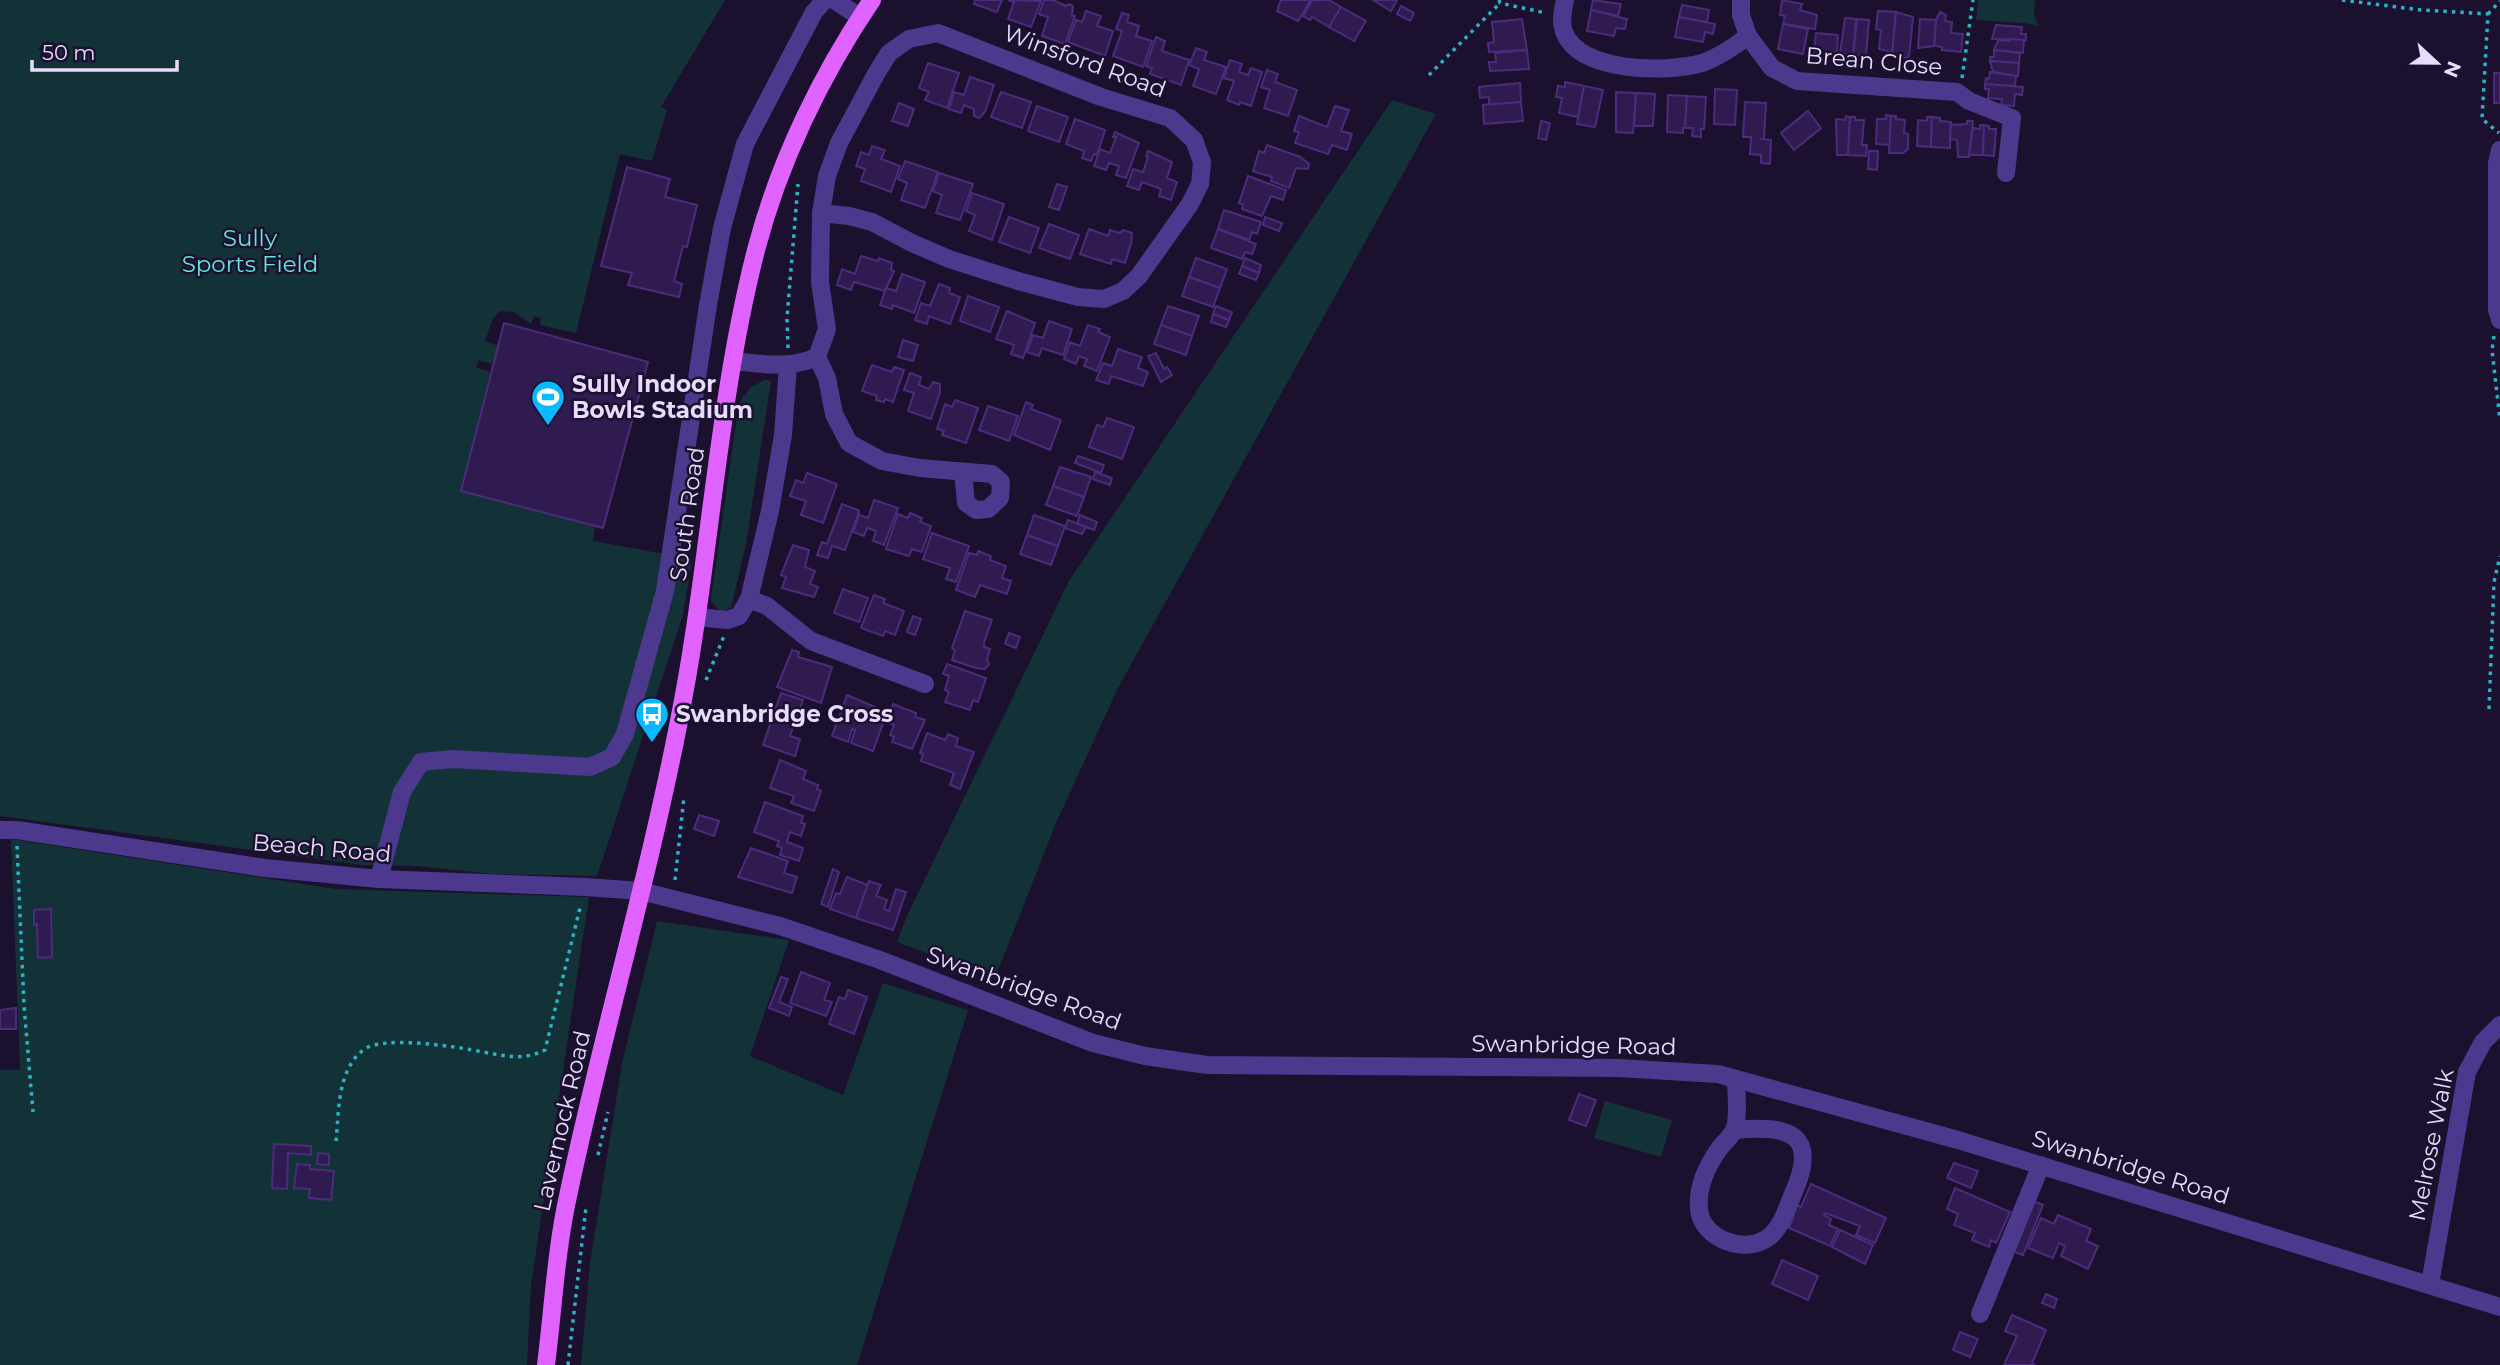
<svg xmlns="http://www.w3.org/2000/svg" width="2500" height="1365" viewBox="0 0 2500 1365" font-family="Montserrat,sans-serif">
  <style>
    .green { fill: #133238 }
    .building { fill: #2f1b4f; stroke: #4b2c7c; stroke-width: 2 }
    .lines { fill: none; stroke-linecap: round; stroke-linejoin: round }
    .path { stroke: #2bb2c5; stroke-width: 3.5; stroke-dasharray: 3.5 5; stroke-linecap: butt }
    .minor { stroke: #4c398e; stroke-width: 18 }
    .major { stroke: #e163ff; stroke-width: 18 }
    .labels { text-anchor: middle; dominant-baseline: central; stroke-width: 5; stroke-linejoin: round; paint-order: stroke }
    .street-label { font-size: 23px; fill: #e7dcff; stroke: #1b102d }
    .park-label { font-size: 23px; fill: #61e7de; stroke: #1b102d }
    .poi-label { font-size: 23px; font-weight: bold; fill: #e7dcff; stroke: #1b102d; text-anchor: start }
  </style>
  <rect width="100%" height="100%" fill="#1b102d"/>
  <!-- green -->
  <g class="green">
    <path d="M0,0H725L661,107L667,110L652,161L620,154L576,333L540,325L541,318L534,316L531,324L514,312L500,311L493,319L485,341L498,346L492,364L479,360L476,367L490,372L461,491L595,526L593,541L692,559L683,615L597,876L493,874L416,866L363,865L0,816Z"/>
    <path d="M1978,0H2035L2034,15L2039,26L2025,23L1976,20Z"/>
    <path d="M1392,100L1436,114L1118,688L1056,823L995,978L897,942L906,918L1069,581Z"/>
    <path d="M764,380L771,381L746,544L731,608L724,611L718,609L711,601L712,591L739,403L750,388Z"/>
    <path d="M11,839L336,889L589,897L531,1285L527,1365H0V1070H20Z"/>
    <path d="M657,921L789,940L750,1056L843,1095L883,983L968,1010L857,1365H581L590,1263L622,1063Z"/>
    <path d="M1605,1101L1672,1120L1661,1157L1594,1138Z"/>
  </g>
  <!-- building -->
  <g class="building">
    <path d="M975,0H1002L997,12L974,4Z"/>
    <path d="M1008,0L1041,1L1031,27L1008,19L1014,2Z"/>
    <path d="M1044,0H1053L1066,6L1069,4L1073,6L1072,16H1075L1065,44L1042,36L1048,17L1039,14Z"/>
    <path d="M1281,0H1311L1298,21L1277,11Z"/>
    <path d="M1312,0H1329L1341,7L1329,27L1312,17L1310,20L1303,16Z"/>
    <path d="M1373,0H1397L1391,11Z"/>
    <path d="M1593,0L1621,4L1618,16L1591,10Z"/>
    <path d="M1782,0L1802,4L1800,10L1817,15L1815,29L1783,24L1785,16L1780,15Z"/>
    <path d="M1682,5L1709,10L1707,22L1679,17Z"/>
    <path d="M1401,6L1414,13L1410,21L1397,14Z"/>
    <path d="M1341,7L1366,21L1354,41L1329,27Z"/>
    <path d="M1591,10L1627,19L1625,29L1616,28L1614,36L1587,31Z"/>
    <path d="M1086,11L1101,16L1097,26L1113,31L1105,56L1068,42L1076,20L1082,22Z"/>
    <path d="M1878,11L1896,12L1892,52L1879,49L1881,30L1876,29Z"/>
    <path d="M1896,12L1913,17L1909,58L1892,56Z"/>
    <path d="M1940,12L1946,15L1945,21L1952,22L1951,33L1963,34L1961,52L1942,50V47L1934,46L1936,20Z"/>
    <path d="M1122,13L1129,15L1127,22L1139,26L1136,36L1152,41L1143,67L1113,56L1122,31L1116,29Z"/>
    <path d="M1679,17L1715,24L1713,34L1705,32L1703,42L1675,37Z"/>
    <path d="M1845,18L1856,19L1853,57L1840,53Z"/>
    <path d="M1522,19L1527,50L1489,52L1488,43L1494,42L1492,22Z"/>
    <path d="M1857,19L1869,20L1866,56L1857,55V57H1853Z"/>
    <path d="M1920,19L1936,20L1934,46L1918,48Z"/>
    <path d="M1783,24L1808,29L1803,54L1778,49Z"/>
    <path d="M1996,25L2022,27L2021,34H2026V40L1992,39Z"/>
    <path d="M1816,33L1838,35L1837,52L1814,53Z"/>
    <path d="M1156,37L1165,41L1162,51L1189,60L1181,85L1150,74L1152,68L1146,66Z"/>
    <path d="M2010,39L2024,40L2023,53L1994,50L1998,40L2009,41Z"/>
    <path d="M1196,48L1207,52L1204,60L1226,67L1216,94L1193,86L1199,69L1189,65Z"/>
    <path d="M1527,50L1529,69L1490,71L1489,62H1496L1495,53Z"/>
    <path d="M1994,50L2020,53L2019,63L1990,61V57H1994Z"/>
    <path d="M1230,60L1242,64L1239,72L1248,75L1251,68L1262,72L1251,106L1240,102L1239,105L1227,100L1234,81L1224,78Z"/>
    <path d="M1990,61L2019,63L2018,76L1993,72Z"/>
    <path d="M928,63L959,73L947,108L925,100L929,92L919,88Z"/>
    <path d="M1267,70L1278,74L1275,82L1297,90L1288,116L1264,108L1270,90L1261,87Z"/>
    <path d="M1990,72L2016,76L2015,86L1985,84L1986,78L1989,79Z"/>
    <rect x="2494" y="73" width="6" height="30"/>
    <path d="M970,77L994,85L985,112L979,118L974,116V109L964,105L961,113L949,109L954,92L964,95Z"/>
    <path d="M1565,82L1584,86L1578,117L1559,113L1562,98L1556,97L1558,86L1565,87Z"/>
    <path d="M1520,83L1521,102L1489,105V97L1480,98L1479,87Z"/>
    <path d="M1985,84L2023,87L2022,95L2015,94L2014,106L2001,105L2002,99L1988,98L1989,89H1985Z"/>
    <path d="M1584,86L1603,90L1595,127L1577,124Z"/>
    <path d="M1715,89L1737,90L1735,125L1714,124Z"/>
    <path d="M1001,92L1031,102L1022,128L991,117Z"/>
    <path d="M1616,92L1636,93L1633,133L1616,132Z"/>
    <path d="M1636,93L1655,94L1653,126H1634Z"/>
    <path d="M1668,95L1687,96L1685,128H1683V133L1667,132Z"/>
    <path d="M1687,96L1706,97L1704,129H1701V137L1692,136L1693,128H1685Z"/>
    <path d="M1521,102L1523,121L1484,124L1483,105Z"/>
    <path d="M1745,102L1766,103L1764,138L1762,139L1771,140L1770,164L1761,163V155L1750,154L1751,137H1743Z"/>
    <path d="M899,103L914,109L908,126L892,121Z"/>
    <path d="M1037,106L1068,117L1059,142L1028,131Z"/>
    <path d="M1335,106L1349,110L1341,131L1352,134L1347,150L1332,145L1328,154L1295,143L1299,132L1294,131L1299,116L1327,127Z"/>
    <path d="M1808,111L1821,128L1794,150L1781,133Z"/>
    <path d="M1886,115L1891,116L1890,145L1876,144L1877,119H1886Z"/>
    <path d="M1846,116L1850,117L1848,155H1837L1836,119L1845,120Z"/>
    <path d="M1891,116H1896V119L1905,120L1904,133L1908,134V149L1903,153H1889Z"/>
    <path d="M1850,117H1855V120H1864L1862,145H1867L1866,156L1848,155Z"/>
    <path d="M1927,117H1932L1931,147L1917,146L1918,120L1927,121Z"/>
    <path d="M1932,117L1940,118V121L1951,122L1950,148L1931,147Z"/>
    <path d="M1075,119L1105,130L1097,155L1094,154L1091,161L1082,158L1084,151L1066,144Z"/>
    <path d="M1541,121L1550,123L1546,140L1538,138Z"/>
    <path d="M1967,121H1973L1969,157H1958L1957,140L1950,139L1951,125L1967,124Z"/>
    <path d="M1980,125H1984L1983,155H1969L1973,128L1980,129Z"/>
    <path d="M1984,125L1989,126V129H1996L1994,156L1983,155Z"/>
    <path d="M1115,132L1139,143L1126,178L1116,175L1119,166L1109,163L1106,170L1094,166L1100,149L1110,153L1116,137H1113Z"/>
    <path d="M1267,145L1300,157L1309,164L1308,169L1296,168L1289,188L1271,181L1272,177L1253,171L1259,151L1264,153Z"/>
    <path d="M872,146L885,150L881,159L900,166L891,192L861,181L865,169L856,166L861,152L869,155Z"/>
    <path d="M1148,151L1172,162L1167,178L1177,182L1171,200L1159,196L1161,189L1142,182L1139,190L1127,186L1133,169L1143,172L1148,157L1146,156Z"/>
    <path d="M1869,151H1878L1877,170L1868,169Z"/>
    <path d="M905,161L938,172L925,208L901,200L907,183L898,179Z"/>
    <path d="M627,167L670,179L665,197L697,205L687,247L683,246L674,281L682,284L679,297L628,285L632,273L601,266Z"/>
    <path d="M939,173L973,184L960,220L936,213L942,195L933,191Z"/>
    <path d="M1248,176L1286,190L1283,200L1271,196L1262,216L1242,209L1243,205L1239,203Z"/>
    <path d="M1057,184L1067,187L1059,210L1049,207Z"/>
    <path d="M972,193L1004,204L992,240L969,231L975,215L966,211Z"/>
    <path d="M1224,210L1261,222L1257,234L1252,232L1249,240L1218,229Z"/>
    <path d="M1009,217L1039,228L1030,253L999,242Z"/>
    <path d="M1265,217L1282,223L1279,231L1263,225Z"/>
    <path d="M1049,224L1079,235L1070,259L1039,248Z"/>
    <path d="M1089,229L1108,236L1110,230L1120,233L1123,230L1132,233L1131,244L1125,263L1112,259L1111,264L1080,254Z"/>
    <path d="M1218,229L1256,244L1252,254L1245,252L1242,259L1211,248Z"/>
    <path d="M861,256L878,261L879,258L892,263L891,270L894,271L885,291L854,282L851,290L837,285L842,269L855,274Z"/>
    <path d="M1196,258L1227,269L1220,288L1189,277Z"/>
    <path d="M1245,258L1261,265L1259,273L1242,266Z"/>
    <path d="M1242,266L1259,273L1256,280L1239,274Z"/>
    <path d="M902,274L925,282L914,313L893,305L892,309L880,305L886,288L896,291Z"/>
    <path d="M1189,277L1220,288L1213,307L1182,296Z"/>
    <path d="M939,284L950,288L949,293L960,297L950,324L929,316L927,324L915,320L921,303L930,306Z"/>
    <path d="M968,296L999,307L990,332L960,321Z"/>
    <path d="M1168,306L1199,316L1192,336L1161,325Z"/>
    <path d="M1216,306L1232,312L1229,320L1213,314Z"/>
    <path d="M1007,311L1035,323L1023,358L1011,354L1014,345L996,339Z"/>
    <path d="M1213,314L1229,320L1226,327L1211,322Z"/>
    <path d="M1049,321L1072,329L1063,355L1042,348L1039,356L1027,352L1033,335L1043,338Z"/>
    <path d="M504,323L648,362L603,528L461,491Z"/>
    <path d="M1088,325L1100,329L1098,332L1110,337L1097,371L1084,366L1087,359L1079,356L1076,364L1064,359L1070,342L1080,346Z"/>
    <path d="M1161,325L1192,336L1186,355L1154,344Z"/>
    <path d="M903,340L918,345L913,361L898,357Z"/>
    <path d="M1118,349L1142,357L1138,368L1148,372L1143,386L1111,376L1109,384L1096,380L1103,363L1112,366Z"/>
    <path d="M1156,353L1164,369L1167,367L1172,375L1161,382L1148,356Z"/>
    <path d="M872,365L892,372L894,367L904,370L893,402L885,399L884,402L876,400L877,396L862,391Z"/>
    <path d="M910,373L921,377L919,385L929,389L933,382L940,384V392L931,419L908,411L914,393L904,390Z"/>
    <path d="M955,400L978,408L966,443L942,435L944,431L937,429L945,404L952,407Z"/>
    <path d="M1026,402L1033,405L1031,409L1061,420L1050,450L1014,435Z"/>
    <path d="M988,406L1018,416L1009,441L979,430Z"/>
    <path d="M1107,418L1134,427L1122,459L1089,447L1097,425L1103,427Z"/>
    <path d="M1078,456L1104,465L1101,473L1075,463Z"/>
    <path d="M1060,467L1091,477L1084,497L1053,486Z"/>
    <path d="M1095,472L1112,478L1110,485L1093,479Z"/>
    <path d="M807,473L837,484L823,523L801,515L806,501L790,496L796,480L803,483Z"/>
    <path d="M1053,486L1084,497L1077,516L1046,505Z"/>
    <path d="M874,500L898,508L884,545L873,541L876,531L867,528L864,536L853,532L859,515L868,518Z"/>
    <path d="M842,504L858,510L859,512L845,550L832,546L828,558L817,555L822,542L827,544Z"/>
    <path d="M910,513L922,518L920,522L931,526L922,552L912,549L909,556L886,549L898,514L908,518Z"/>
    <path d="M1034,515L1065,526L1058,546L1027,535Z"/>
    <path d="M1080,515L1097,522L1094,530L1077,524Z"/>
    <path d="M1068,520L1086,527L1082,534L1065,528Z"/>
    <path d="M932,533L969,546L956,582L946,579L950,568L923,559Z"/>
    <path d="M1027,535L1058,546L1051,565L1020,554Z"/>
    <path d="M793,545L809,550L805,567L815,571L810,584L818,587L814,597L782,588L786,577L781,575Z"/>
    <path d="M978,551L991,556L990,560L1006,566L1002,578L1011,581L1007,594L980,585L975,597L956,590L969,553L977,555Z"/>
    <path d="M843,589L868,598L859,622L834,613Z"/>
    <path d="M874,595L885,599L883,603L904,611L895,635L885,631L883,636L861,628Z"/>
    <path d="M965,611L992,620L984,643V647L990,649L987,659L989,664L985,669L976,668L952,660L955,650L952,648Z"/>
    <path d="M913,616L921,619L915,635L907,632Z"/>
    <path d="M1009,633L1020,637L1016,648L1005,644Z"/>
    <path d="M792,650L799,652L798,657L832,667L821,703L777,687Z"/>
    <path d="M947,664L986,678L978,702L973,700L970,710L945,702L949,692L945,690L949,676L943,674Z"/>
    <path d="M781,693L803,700L790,736L800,739L795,756L763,745Z"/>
    <path d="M847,695L887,712L873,751L851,743L855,730L852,729L848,742L832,736Z"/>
    <path d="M893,704L916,713L915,717L925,720L912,749L892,742L894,737L890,735L894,725L886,722Z"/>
    <path d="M927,733L945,740L948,734L958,738L956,746L974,752L960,789L950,785L954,773L921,761L923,754L920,753Z"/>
    <path d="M780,760L806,771L803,779L818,785L817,789L821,791L814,811L791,803L794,796L770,788Z"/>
    <path d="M765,802L803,816L801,823L805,824L801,836L790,832L787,842L803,848L799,861L780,855L782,848L777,846L779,841L754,832Z"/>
    <path d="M699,815L719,821L714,836L694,829Z"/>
    <path d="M751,848L788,861L784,873L797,877L792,893L738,877Z"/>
    <path d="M833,869L839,872L828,907L821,904Z"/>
    <path d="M847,877L868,885L856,918L830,909L836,893L840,894Z"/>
    <path d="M869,881L881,885L876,896L887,900L884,909L889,911L896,889L906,892L893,930L856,918Z"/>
    <path d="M51,909L52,957L38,958L37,924L34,925V910Z"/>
    <path d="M801,972L830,983L824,1000L832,1002L826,1016L790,1003Z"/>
    <path d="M781,977L788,979L779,1002L792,1007L789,1016L769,1008Z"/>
    <path d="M848,990L867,997L854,1034L829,1024L839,997L845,999Z"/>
    <path d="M16,1008V1029H0V1010Z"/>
    <path d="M1579,1094L1596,1100L1586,1126L1569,1120Z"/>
    <path d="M274,1144L311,1146V1155L288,1153L287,1189L272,1188Z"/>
    <path d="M318,1153L329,1154V1165L317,1164Z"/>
    <path d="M1954,1163L1978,1171L1971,1188L1947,1178Z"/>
    <path d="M297,1164L310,1165V1169L334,1171L331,1200L309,1198L310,1189L294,1188Z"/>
    <path d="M1811,1184L1886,1218L1875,1243L1856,1235L1860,1226L1825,1213L1824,1215L1831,1219L1829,1225L1838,1229L1830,1246L1789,1228L1794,1215L1791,1213L1795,1204L1801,1207Z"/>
    <path d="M1955,1188L2010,1212L1996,1243L1991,1240L1989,1247L1972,1240L1975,1233L1954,1225L1958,1214L1947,1209Z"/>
    <path d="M2031,1200L2043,1205L2023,1255L2011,1251Z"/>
    <path d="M2058,1215L2091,1229L2086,1241L2098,1246L2088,1269L2061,1256L2065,1246L2059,1243L2053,1258L2028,1248L2041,1218L2054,1224Z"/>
    <path d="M1840,1230L1873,1245L1865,1264L1832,1247Z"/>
    <path d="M1782,1260L1818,1276L1808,1300L1772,1284Z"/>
    <path d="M2046,1294L2057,1299L2054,1308L2042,1303Z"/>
    <path d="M2012,1315L2046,1330L2032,1363L2035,1365H2004L2017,1336L2005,1331Z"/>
    <path d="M1960,1332L1978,1339L1970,1357L1953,1350Z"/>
  </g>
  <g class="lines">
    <!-- path -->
    <g class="path">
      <path d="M1499,0L1500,3L1546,13"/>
      <path d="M2342,0L2421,10L2488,14L2482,119L2499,133"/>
      <path d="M2488,14L2500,1"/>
      <path d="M1429,75L1500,3"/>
      <path d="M1962,78L1973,0"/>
      <path d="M2494,336L2492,350L2500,420"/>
      <path d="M788,348L787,318L798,184"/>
      <path d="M706,680L724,636"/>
      <path d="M2489,709L2494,582L2500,556"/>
      <path d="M17,846L24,1005L33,1112"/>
      <path d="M675,880L684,797"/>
      <path d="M336,1141C339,1112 337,1072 362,1051C380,1034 458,1047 483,1052C506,1056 523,1061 545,1050L581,904"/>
      <path d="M598,1155L608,1112"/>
      <path d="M568,1365L586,1207"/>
    </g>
    <!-- minor -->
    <g class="minor">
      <path d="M834,0L860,17"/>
      <path d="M1565,0C1563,10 1560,22 1564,32C1580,73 1666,73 1702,63C1719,57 1734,47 1748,36L1772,68L1797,81L1957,92L1969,101L2012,118L2006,173"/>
      <path d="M1741,0V15L1748,36"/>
      <path d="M2500,150L2497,163V310L2500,320"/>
      <path d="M817,357L827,378L834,414L849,443L882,461L920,468L992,474L1001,482L1000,498L988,509L976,510L966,503L963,472"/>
      <path d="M733,361C762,364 790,369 817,357L827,329L820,282L821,213L827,176L839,143L876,74L889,53L909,39L938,33L1101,97L1170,118L1194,140L1202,162L1200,184L1190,204L1139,276L1123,291L1104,299L1078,297L1018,281L949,259L912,243L872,222L849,216L821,213"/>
      <path d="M749,599L770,511L783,435L788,365"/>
      <path d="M697,617L728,620L739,616L749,599L767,606L811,641L925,684"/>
      <path d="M0,830H17L265,868L379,879L585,887L641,891L780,926L880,960L1093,1043L1145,1056L1207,1065L1618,1068L1718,1074L1958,1140L2500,1307"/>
      <path d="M379,879L402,792L421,762L453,759L590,767L612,757L625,734L665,591L708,305L722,228L745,144L814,12L825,0"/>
      <path d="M1735,1130C1789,1125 1820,1133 1793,1194C1787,1208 1782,1226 1770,1236C1747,1256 1701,1239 1699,1209C1697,1188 1707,1166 1719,1149C1724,1142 1733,1135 1735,1128C1739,1113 1736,1094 1736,1079"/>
      <path d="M2430,1284L2467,1072L2483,1042L2500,1025"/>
      <path d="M1980,1314L2041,1165"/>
    </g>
    <!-- major -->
    <path class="major" d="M546,1365C553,1310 556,1250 568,1196C601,1039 647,884 678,726C710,569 716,406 756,250C779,162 821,75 872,0"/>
  </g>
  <!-- icons -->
  <defs>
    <g id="stadium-pin" transform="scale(1.75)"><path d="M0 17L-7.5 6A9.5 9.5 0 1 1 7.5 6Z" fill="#08b9ff" stroke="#1b102d"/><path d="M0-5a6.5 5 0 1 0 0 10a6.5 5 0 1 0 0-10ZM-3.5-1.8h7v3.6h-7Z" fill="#fff"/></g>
    <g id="bus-pin" transform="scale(1.75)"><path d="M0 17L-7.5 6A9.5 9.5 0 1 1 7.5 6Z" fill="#08b9ff" stroke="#1b102d"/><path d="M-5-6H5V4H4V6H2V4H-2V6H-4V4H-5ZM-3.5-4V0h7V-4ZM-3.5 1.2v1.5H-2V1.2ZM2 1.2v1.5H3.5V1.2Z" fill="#fff"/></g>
  </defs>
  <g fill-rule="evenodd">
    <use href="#stadium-pin" x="548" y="397"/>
    <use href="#bus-pin" x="652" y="714"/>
  </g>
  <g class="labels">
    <!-- street labels -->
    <g class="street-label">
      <text transform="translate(1085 61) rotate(20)">Winsford Road</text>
      <text transform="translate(1874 61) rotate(5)">Brean Close</text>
      <text transform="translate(687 514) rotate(-82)">South Road</text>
      <text transform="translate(322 848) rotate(5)">Beach Road</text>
      <text transform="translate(1024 988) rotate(20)">Swanbridge Road</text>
      <text transform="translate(1574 1045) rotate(1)">Swanbridge Road</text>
      <text transform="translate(562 1121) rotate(-77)">Lavernock Road</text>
      <text transform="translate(2431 1145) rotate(-79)">Melrose Walk</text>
      <text transform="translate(2131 1167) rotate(17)">Swanbridge Road</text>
    </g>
    <!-- park labels -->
    <g class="park-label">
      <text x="250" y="238">Sully<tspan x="250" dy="26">Sports Field</tspan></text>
    </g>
    <!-- poi labels -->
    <g class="poi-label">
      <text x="572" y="384">Sully Indoor<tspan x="572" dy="26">Bowls Stadium</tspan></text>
      <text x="676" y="714">Swanbridge Cross</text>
    </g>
  </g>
  <!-- north arrow -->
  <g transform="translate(2437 63) rotate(112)" stroke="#1b102d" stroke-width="5" paint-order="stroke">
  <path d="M0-5L12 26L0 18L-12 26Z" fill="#e7dcff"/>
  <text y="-10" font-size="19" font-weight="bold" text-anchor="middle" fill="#e7dcff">N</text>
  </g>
  <!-- scale -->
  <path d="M32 60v10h145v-10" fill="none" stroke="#e7dcff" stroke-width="3.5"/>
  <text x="42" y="60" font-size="21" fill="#e7dcff" stroke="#1b102d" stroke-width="5" paint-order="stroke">50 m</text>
</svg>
